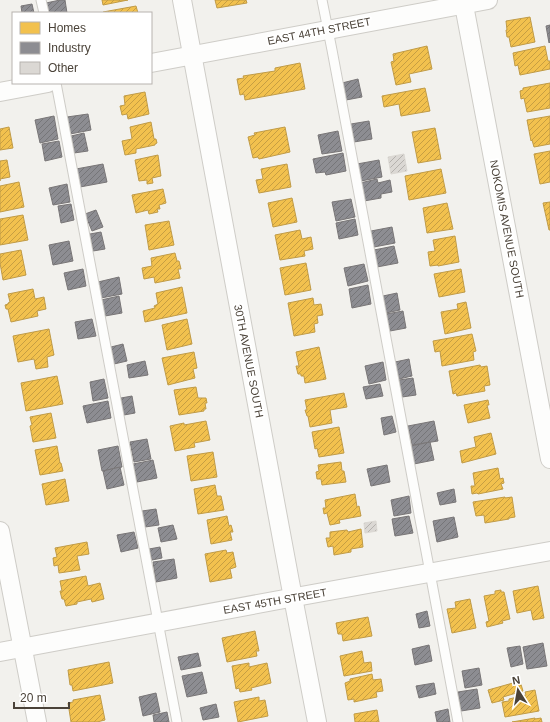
<svg xmlns="http://www.w3.org/2000/svg" width="550" height="722" viewBox="0 0 550 722" font-family="Arial,sans-serif">
  <style>
    .homes { fill: url(#homes-hatch); stroke: #c09b47 }
    .industry { fill: url(#industry-hatch); stroke: #797677 }
    .building { fill: url(#building-hatch); stroke: #dbd8d3 }
    .lines { fill: none; stroke-linecap: round; stroke-linejoin: round }
    .service-casing { stroke: #ceccc7; stroke-width: 11 }
    .minor-casing { stroke: #ceccc7; stroke-width: 20 }
    .service { stroke: #fdfdfc; stroke-width: 9 }
    .minor { stroke: #fdfdfc; stroke-width: 18 }
    .labels { text-anchor: middle; dominant-baseline: central; stroke-width: 4; stroke-linejoin: round; paint-order: stroke }
    .street-label { font-size: 11px; fill: #4a4238; stroke: #fff }
  </style>
  <defs>
    <pattern id="homes-hatch" width="6" height="6" patternUnits="userSpaceOnUse"><rect width="6" height="6" fill="#f2c14e"/><path d="M-1 1l2-2M0 6l6-6M5 7l2-2" fill="none" stroke="#c69e42"/></pattern>
    <pattern id="industry-hatch" width="6" height="6" patternUnits="userSpaceOnUse"><rect width="6" height="6" fill="#8d8d92"/><path d="M-1 1l2-2M0 6l6-6M5 7l2-2" fill="none" stroke="#757578"/></pattern>
    <pattern id="building-hatch" width="6" height="6" patternUnits="userSpaceOnUse"><rect width="6" height="6" fill="#dbd8d4"/><path d="M-1 1l2-2M0 6l6-6M5 7l2-2" fill="none" stroke="#b4b1ad"/></pattern>
  </defs>
  <rect width="100%" height="100%" fill="#f2f1ed"/>
  <!-- homes -->
  <g class="homes">
    <path d="M102,0H128L103,5Z"/>
    <path d="M215,0H246L247,3L217,8Z"/>
    <path d="M136,6L138,13H103V12Z"/>
    <path d="M530,17L535,42L511,47L509,37H507L506,30H507L506,21Z"/>
    <path d="M427,46L432,69L409,74L411,82L396,85L391,62L394,61L393,54Z"/>
    <path d="M545,46L548,61H550V69L520,75L518,65L515,66L513,53Z"/>
    <path d="M300,63L305,89L245,100L244,94L240,95L237,79L244,78L243,76L275,71V68Z"/>
    <path d="M550,83V108L527,112L524,98L521,99L520,91L523,90V88Z"/>
    <path d="M425,88L430,111L401,116L399,104L384,107L382,96Z"/>
    <path d="M145,92L149,114L128,119L127,114L122,115L120,106L125,105L124,96Z"/>
    <path d="M550,116V144L534,147L532,140L531,141L527,120Z"/>
    <path d="M151,122L154,139H156L157,143L155,144V145L136,149V153L125,155L122,141L132,139L130,127Z"/>
    <path d="M9,127L13,148L0,150V129Z"/>
    <path d="M285,127L290,152L259,159L258,157L253,158L248,137L255,135L254,133Z"/>
    <path d="M435,128L441,159L418,163L412,132Z"/>
    <path d="M550,151V182L540,184L534,154Z"/>
    <path d="M158,155L161,176L152,178L153,183L147,184V180L139,181L135,160Z"/>
    <path d="M7,160L10,177L0,179V181V161Z"/>
    <path d="M287,164L291,187L259,193L256,180L263,179L261,169Z"/>
    <path d="M441,169L446,193L409,200L405,176Z"/>
    <path d="M19,182L24,207L0,212V186Z"/>
    <path d="M163,189L166,203L159,205L160,209H157L158,212L149,214L148,210L136,213L132,195Z"/>
    <path d="M292,198L297,222L273,227L268,203Z"/>
    <path d="M550,202V230H549L543,203Z"/>
    <path d="M447,203L453,229L427,233L423,208Z"/>
    <path d="M23,215L28,240L0,245V219Z"/>
    <path d="M169,221L174,245L149,250L145,225Z"/>
    <path d="M300,230L302,239L311,237L313,249L304,251L305,256L280,260L275,235Z"/>
    <path d="M455,236L459,262L438,266V265L430,266L428,252L435,251L433,240Z"/>
    <path d="M21,250L26,275L3,280L0,263V254Z"/>
    <path d="M175,253L177,261H179L181,269H178L180,278L155,283L154,277L144,279L142,268L152,266L151,258Z"/>
    <path d="M306,263L311,290L285,295L280,268Z"/>
    <path d="M461,269L465,292L439,297L434,274Z"/>
    <path d="M182,287L187,313L145,322L143,311L155,308L154,306L158,304L156,293Z"/>
    <path d="M33,289L35,299L44,297L46,309L37,311L38,316L11,322L8,309H6L5,305L8,304V303L10,302L8,294Z"/>
    <path d="M313,298L314,305L321,304L323,315L317,316L318,323L314,324L315,332L294,336L288,303Z"/>
    <path d="M466,302L471,328L445,334L441,312L458,309L457,304Z"/>
    <path d="M187,319L192,344L167,350L162,325Z"/>
    <path d="M49,329L54,355L47,357L48,367L36,369L34,359L18,362L13,336Z"/>
    <path d="M472,334L476,351L473,352L474,360L442,366L440,351L435,352L433,341Z"/>
    <path d="M319,347L326,379L305,383L304,376H301V374H298L296,366H299L296,352Z"/>
    <path d="M194,352L197,368L193,369L195,378L168,385L162,358Z"/>
    <path d="M480,365L481,367L487,366L490,385L484,386L485,391L457,396L456,393L453,394L449,371Z"/>
    <path d="M57,376L63,404L26,411L21,383Z"/>
    <path d="M196,387L198,398H206L207,403H205L206,409H204V411L179,415L174,390Z"/>
    <path d="M344,393L347,407L330,410L332,423L310,427L308,416H307L305,410H307L305,400Z"/>
    <path d="M488,400L489,405H487L490,418L468,423L464,405Z"/>
    <path d="M51,413L56,438L33,442L30,426L32,425L30,417Z"/>
    <path d="M206,421L210,440L194,443L195,447L175,451L170,426L184,423V425Z"/>
    <path d="M339,427L344,453L319,457L317,448L315,449L312,432Z"/>
    <path d="M491,433L496,454L462,463L460,451L476,447L474,437Z"/>
    <path d="M57,446L60,463H61L63,471L40,475L35,450Z"/>
    <path d="M213,452L217,477L191,481L187,456Z"/>
    <path d="M341,462L342,471H344L346,482L322,485L321,479H317L316,472L319,471L318,465Z"/>
    <path d="M498,468L500,479L503,478L504,483L501,484L503,489L478,494L477,493L472,494L471,486H475L473,473Z"/>
    <path d="M65,479L69,501L46,505L42,484Z"/>
    <path d="M215,485L217,496H221L224,510L198,514L194,489Z"/>
    <path d="M355,494L357,507L359,506L361,516L339,520L340,523L330,525L327,513L324,514L323,508H326L325,500Z"/>
    <path d="M505,497V498L512,497L515,517L509,518V519L485,523L484,515L476,516L473,502Z"/>
    <path d="M227,516L229,526L231,525L233,532H230L232,540L211,544L207,520Z"/>
    <path d="M361,529L363,547L351,549V552L334,555L333,546L328,547L326,538H330V532L347,530L348,532Z"/>
    <path d="M87,542L89,554L77,556L80,570L59,573L58,565L54,566L53,558L57,557L55,548Z"/>
    <path d="M226,550L227,553L233,552L236,567L230,569L232,578L210,582L205,554Z"/>
    <path d="M86,576L88,586L100,583L104,599L92,602L91,599L77,602V604L66,606L64,599H62L60,591H62L60,581Z"/>
    <path d="M538,586L544,618L533,620L531,610L517,613L513,591Z"/>
    <path d="M501,590V592H504L510,619L502,621L503,623L487,627L486,622L489,621L484,596L495,594V591Z"/>
    <path d="M470,599L476,628L452,633L447,609L456,608L455,602Z"/>
    <path d="M368,617L372,636L343,641L342,634H338L336,623Z"/>
    <path d="M255,631L259,651H256L257,656L227,662L222,638Z"/>
    <path d="M362,651L364,663L371,662L372,671L344,676L340,656Z"/>
    <path d="M109,662L113,683L73,691L72,685H70L68,670Z"/>
    <path d="M249,663V667L267,663L271,683L251,688L252,690L240,692L239,688L236,689L232,666Z"/>
    <path d="M372,674L373,680L381,679L383,691L376,692L377,697L354,702V699L348,700L345,683L350,681V679Z"/>
    <path d="M520,681L523,691L503,697L504,700L492,703L488,690Z"/>
    <path d="M535,690L539,711L505,717L502,702L509,701V699L526,695L525,692Z"/>
    <path d="M100,695L105,720L97,722H71L68,703L73,702V700Z"/>
    <path d="M259,697V701L265,700L268,716L238,722L234,702Z"/>
    <path d="M377,710L379,722H355L354,714Z"/>
    <path d="M535,718V719L541,718L542,722H512Z"/>
  </g>
  <!-- industry -->
  <g class="industry">
    <path d="M60,0H65L67,13H48L46,3Z"/>
    <path d="M32,4L34,13H22L21,6Z"/>
    <path d="M550,25V42L549,43L546,26Z"/>
    <path d="M358,79L362,97L346,100L342,83Z"/>
    <path d="M88,114L91,130L70,134L67,117Z"/>
    <path d="M54,116L58,139L40,143L35,120Z"/>
    <path d="M369,121L372,139L354,142L351,124Z"/>
    <path d="M338,131L342,151L322,154L318,135Z"/>
    <path d="M84,133L88,151L74,153L71,136Z"/>
    <path d="M59,141L62,157L45,161L42,144Z"/>
    <path d="M343,153L346,171L326,175L325,172L316,173L313,159Z"/>
    <path d="M379,160L382,177L361,181L357,164Z"/>
    <path d="M103,164L107,182L80,187L76,169Z"/>
    <path d="M377,179L378,183L390,180L392,192L381,194V198L364,201L360,183Z"/>
    <path d="M67,184L70,202L53,205L49,188Z"/>
    <path d="M351,199L355,217L336,221L332,202Z"/>
    <path d="M71,204L74,220L61,223L58,206Z"/>
    <path d="M96,210L103,227L92,231L85,214Z"/>
    <path d="M355,219L358,235L339,239L336,223Z"/>
    <path d="M392,227L395,243L374,247L371,231Z"/>
    <path d="M101,232L105,249L93,251L90,234Z"/>
    <path d="M69,241L73,261L53,265L49,245Z"/>
    <path d="M394,246L398,263L377,267L374,250Z"/>
    <path d="M364,264L368,281L348,286L344,268Z"/>
    <path d="M83,269L86,286L68,290L64,273Z"/>
    <path d="M119,277L122,294L101,298L98,282Z"/>
    <path d="M368,285L371,304L352,308L349,289Z"/>
    <path d="M397,293L400,310L386,313L383,296Z"/>
    <path d="M119,296L122,313L105,316L101,300Z"/>
    <path d="M403,311L406,328L390,331L386,314Z"/>
    <path d="M92,319L96,336L78,339L75,322Z"/>
    <path d="M123,344L127,361L114,364L111,347Z"/>
    <path d="M409,359L412,376L399,379L395,362Z"/>
    <path d="M145,361L148,375L129,378L127,365Z"/>
    <path d="M383,362L386,380L369,384L365,366Z"/>
    <path d="M413,378L416,395L402,397L399,380Z"/>
    <path d="M104,379L108,398L93,401L90,382Z"/>
    <path d="M380,384L383,396L366,399L363,387Z"/>
    <path d="M132,396L135,413L124,415L121,398Z"/>
    <path d="M108,401L111,418L87,423L83,406Z"/>
    <path d="M392,416L396,432L384,435L381,418Z"/>
    <path d="M434,421L438,441L412,445L408,426Z"/>
    <path d="M147,439L151,459L134,462L130,442Z"/>
    <path d="M430,442L434,460L414,464L411,446Z"/>
    <path d="M118,446L122,467L102,471L98,450Z"/>
    <path d="M153,460L157,478L137,482L133,464Z"/>
    <path d="M387,465L390,482L371,486L367,469Z"/>
    <path d="M120,467L124,485L107,489L103,471Z"/>
    <path d="M454,489L456,502L440,505L437,493Z"/>
    <path d="M409,496L411,513L394,516L391,500Z"/>
    <path d="M156,509L159,525L145,527L142,511Z"/>
    <path d="M409,516L413,533L395,536L392,519Z"/>
    <path d="M454,517L458,537L437,542L433,521Z"/>
    <path d="M173,525L177,539L161,542L158,528Z"/>
    <path d="M134,532L138,548L121,552L117,535Z"/>
    <path d="M160,547L162,558L152,560L149,549Z"/>
    <path d="M174,559L177,578L156,582L153,562Z"/>
    <path d="M427,611L430,626L419,628L416,614Z"/>
    <path d="M543,643L547,666L527,669L523,647Z"/>
    <path d="M429,645L432,661L415,665L412,649Z"/>
    <path d="M520,646L523,664L511,667L507,648Z"/>
    <path d="M198,653L201,666L181,670L178,657Z"/>
    <path d="M479,668L482,685L465,688L462,671Z"/>
    <path d="M202,672L207,693L187,697L182,676Z"/>
    <path d="M434,683L436,694L419,698L416,686Z"/>
    <path d="M477,689L480,708L461,711L458,692Z"/>
    <path d="M156,693L160,712L143,716L139,697Z"/>
    <path d="M216,704L219,717L203,720L200,708Z"/>
    <path d="M448,709L450,722H437L435,712Z"/>
    <path d="M167,712L169,722H154L153,715Z"/>
  </g>
  <!-- building -->
  <g class="building">
    <path d="M404,154L407,171L391,174L388,157Z"/>
    <path d="M376,521L377,531L365,533L364,523Z"/>
  </g>
  <g class="lines">
    <!-- service casing -->
    <g class="service-casing">
      <g id="service">
        <path d="M41,0L44,13"/>
        <path d="M322,0L332,50L458,722"/>
        <path d="M56,83L177,722"/>
      </g>
    </g>
    <!-- minor casing -->
    <g class="minor-casing">
      <g id="minor">
        <path d="M182,0L290,582L317,722"/>
        <path d="M463,0L550,459"/>
        <path d="M151,63L488,0"/>
        <path d="M0,92L48,83"/>
        <path d="M0,531L37,722"/>
        <path d="M0,652L279,600L550,551"/>
      </g>
    </g>
    <!-- service -->
    <use href="#service" class="service"/>
    <!-- minor -->
    <use href="#minor" class="minor"/>
  </g>
  <g class="labels">
    <!-- street labels -->
    <g class="street-label">
      <text transform="translate(319 31) rotate(-11)">EAST 44TH STREET</text>
      <text transform="translate(507 229) rotate(79)">NOKOMIS AVENUE SOUTH</text>
      <text transform="translate(249 361) rotate(79)">30TH AVENUE SOUTH</text>
      <text transform="translate(275 601) rotate(-10)">EAST 45TH STREET</text>
    </g>
  </g>
  <!-- legend -->
  <rect x="12" y="12" width="140" height="72" fill="#ffffff" stroke="#b7b3af"/>
  <rect x="20" y="22" width="20" height="12" fill="#f2c14e" stroke="#b7b3af"/>
  <text x="48" y="32" font-size="12" fill="#4a4238">Homes</text>
  <rect x="20" y="42" width="20" height="12" fill="#8d8d92" stroke="#b7b3af"/>
  <text x="48" y="52" font-size="12" fill="#4a4238">Industry</text>
  <rect x="20" y="62" width="20" height="12" fill="#dbd8d4" stroke="#b7b3af"/>
  <text x="48" y="72" font-size="12" fill="#4a4238">Other</text>
  <!-- north arrow -->
  <g transform="translate(518 690) rotate(349)" stroke="#ffffff" stroke-width="3" paint-order="stroke">
  <path d="M0-3L7 15L0 10L-7 15Z" fill="#4a4238"/>
  <text y="-6" font-size="11" font-weight="bold" text-anchor="middle" fill="#4a4238">N</text>
  </g>
  <!-- scale -->
  <path d="M14 702v6h55v-6" fill="none" stroke="#4a4238" stroke-width="2"/>
  <text x="20" y="702" font-size="12" fill="#4a4238" stroke="#ffffff" stroke-width="3" paint-order="stroke">20 m</text>
</svg>
